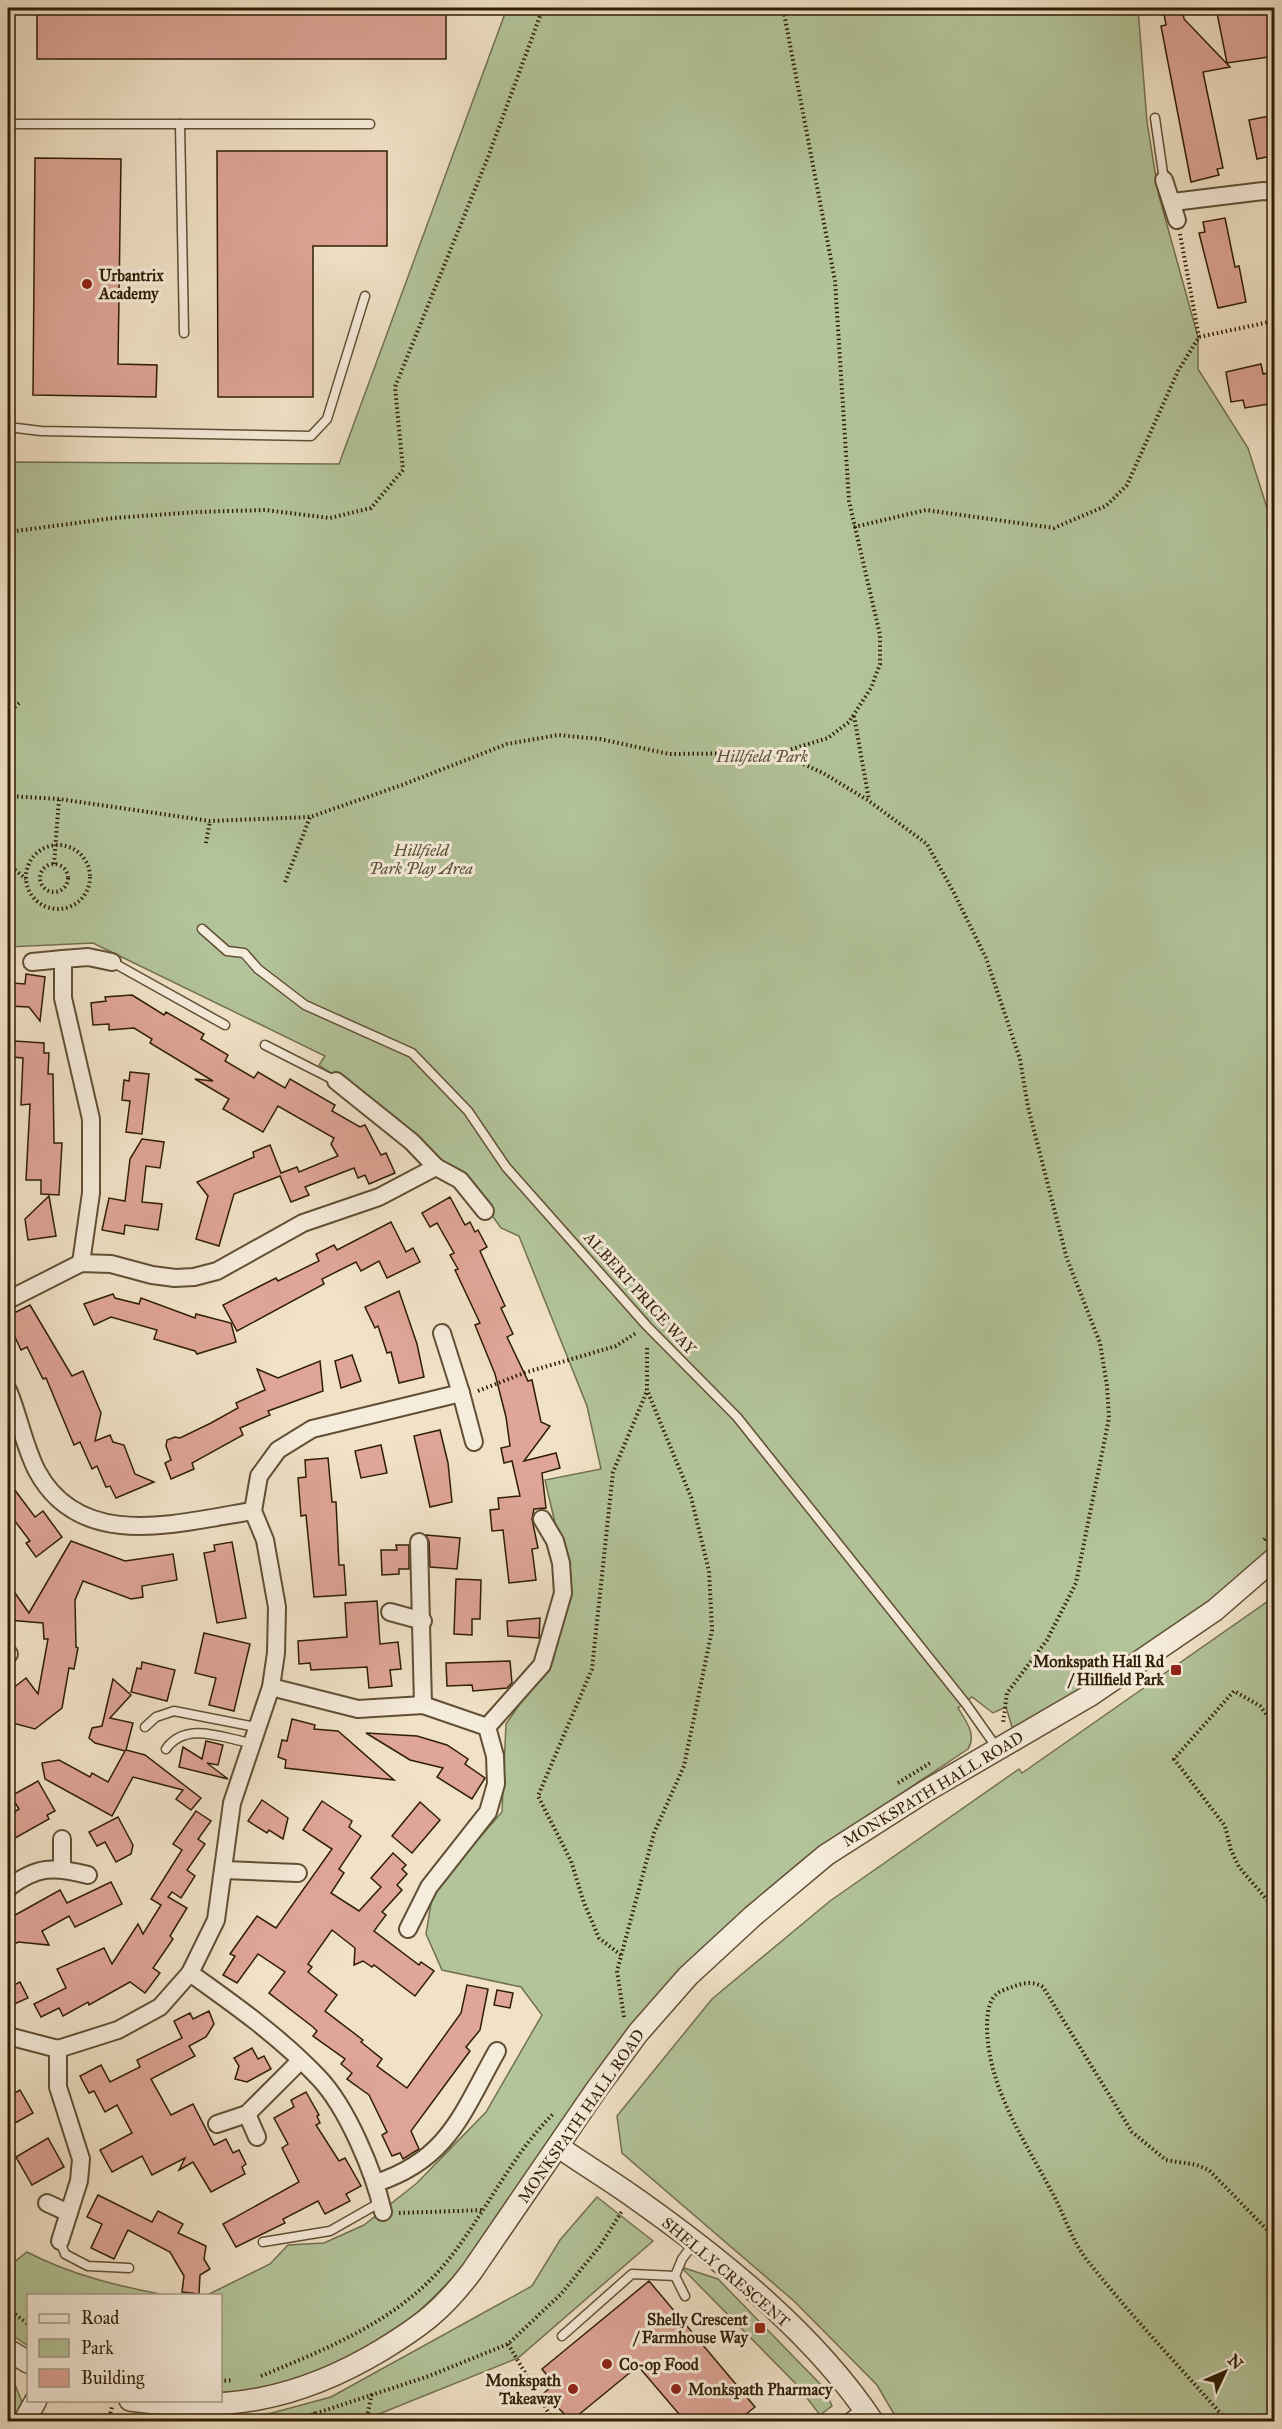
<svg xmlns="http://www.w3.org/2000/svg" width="1282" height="2429" viewBox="0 0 1282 2429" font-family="'IM FELL Great Primer',serif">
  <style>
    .green { fill: #b3c49a; stroke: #72714f; stroke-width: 1.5 }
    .building { fill: #dfa597; stroke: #301e04; stroke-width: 1.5 }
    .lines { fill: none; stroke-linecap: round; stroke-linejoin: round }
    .service-casing { stroke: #604f35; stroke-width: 11 }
    .minor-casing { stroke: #604f35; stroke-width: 20 }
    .tertiary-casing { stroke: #604f35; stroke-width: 24 }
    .path { stroke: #301e04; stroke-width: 4; stroke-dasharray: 1.5 3; stroke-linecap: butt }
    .service { stroke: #f6ecdb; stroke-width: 8 }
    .minor { stroke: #f6ecdb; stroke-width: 16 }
    .tertiary { stroke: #f6ecdb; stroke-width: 21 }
    .poi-dot { fill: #8f2418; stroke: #f6ecdb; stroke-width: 2 }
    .labels { text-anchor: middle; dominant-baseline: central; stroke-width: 6; stroke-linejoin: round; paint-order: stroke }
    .poi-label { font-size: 16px; font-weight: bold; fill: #301e04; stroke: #f6ecdb; text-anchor: start }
    .park-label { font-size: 16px; font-style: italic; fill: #575031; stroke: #f6ecdb }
    .street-label { font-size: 16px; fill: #301e04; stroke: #f6ecdb }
  </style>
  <rect width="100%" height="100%" fill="#f1e2c7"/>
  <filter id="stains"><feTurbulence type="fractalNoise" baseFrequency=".00333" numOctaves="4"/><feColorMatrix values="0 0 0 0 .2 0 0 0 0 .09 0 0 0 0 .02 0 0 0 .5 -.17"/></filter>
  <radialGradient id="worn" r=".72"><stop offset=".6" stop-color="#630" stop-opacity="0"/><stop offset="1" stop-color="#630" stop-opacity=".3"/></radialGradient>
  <!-- green -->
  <g class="green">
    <path d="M507,8H1138L1147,122L1159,196L1198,337V369L1248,448L1274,530V1549L1211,1602L1149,1646L1025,1724L1012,1727L1006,1707L993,1713L972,1697L958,1708C966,1721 977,1735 968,1749L824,1845L766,1891L716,1937L459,2271C439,2292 419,2313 395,2331C346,2367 281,2391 221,2393L220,2296L207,2295L270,2264L288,2245L324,2243L364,2225L417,2183L486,2112L542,2015L521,1987L442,1970L426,1934L433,1891L502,1812L506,1724L553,1656L568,1579L545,1480L601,1469L587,1406L519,1236L501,1228L462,1174L440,1161L370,1099L319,1065L325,1056L93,943L8,947V462L339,464Z"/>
    <path d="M1274,1597V2421H898L877,2385L795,2302L622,2153L617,2116L712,1999L830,1901L1019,1769L1022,1773Z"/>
    <path d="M597,2197L653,2241L518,2358L369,2418L370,2421H220L272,2413L331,2397L532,2286L560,2240Z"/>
    <path d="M27,2252C71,2275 118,2286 165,2295L28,2296V2346L8,2332V2267Z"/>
    <path d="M681,2267L718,2279L825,2389L832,2406L820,2415L797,2385Z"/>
    <path d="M8,2378L14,2382L22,2402L12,2421H8Z"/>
  </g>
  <!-- building -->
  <g class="building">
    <rect x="37" y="8" width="409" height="51"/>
    <path d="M1163,8H1182L1184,19L1230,67L1203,72L1223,168L1217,169L1219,175L1191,182L1161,26L1166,25Z"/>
    <path d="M1216,8H1275V56L1227,63Z"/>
    <path d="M1275,115V155L1257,159L1249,120Z"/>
    <path d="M217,151H387V246H313V397H218Z"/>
    <path d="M35,158L121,159L118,364L157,365L156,397L33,395Z"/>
    <path d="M1225,218L1235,267L1239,266L1246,302L1218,308L1199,233L1205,232L1203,222Z"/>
    <path d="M1261,364L1263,374L1275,371V403L1245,408L1243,400L1231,402L1226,372Z"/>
    <path d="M26,974L45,977L40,1021L29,1007L8,1006V986H13V983L25,984Z"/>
    <path d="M132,995L164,1015L166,1012L204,1034L201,1039L228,1055L225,1061L254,1078L258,1072L285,1088L290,1079L335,1105L332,1111L360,1127L365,1125L381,1155L386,1153L395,1173L369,1184L365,1175L358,1178L354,1168L305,1187L309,1195L291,1202L280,1176L234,1194L219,1246L196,1239L208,1196L197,1182L254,1157L253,1152L270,1145L281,1173L297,1167L299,1172L338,1156L331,1144L334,1138L278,1106L263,1132L223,1109L229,1099L195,1079L213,1081L150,1043L152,1039L134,1028L109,1030V1024L93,1025L91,1003L106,1001L105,997Z"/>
    <path d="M14,1041L44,1043V1053H49L48,1074H53L54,1143H62L59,1195L41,1194V1180H26L30,1104L21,1105L23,1058L13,1057Z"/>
    <path d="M130,1072L149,1074L142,1134L126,1132L130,1101L122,1100L124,1080L129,1081Z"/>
    <path d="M142,1139L164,1142L160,1168L146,1166L142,1202L162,1204L158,1230L125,1225L124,1234L102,1230L109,1198L125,1201L130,1159Z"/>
    <path d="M49,1196L56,1236L28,1240L25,1219Z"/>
    <path d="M450,1197L465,1225L470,1222L475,1232L478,1230L487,1247L480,1251L505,1306L501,1308L513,1334L507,1337L528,1381L532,1380L541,1422L550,1426L524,1461L556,1453L560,1468L542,1473L546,1508L534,1509L532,1519L538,1548L532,1549L536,1580L509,1583L503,1530L492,1531L490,1510L499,1509L498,1498L520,1496L512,1461L504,1463L501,1448L510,1446L506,1417L495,1374L475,1325L480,1323L455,1270L458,1269L450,1255L454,1253L437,1223L430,1227L422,1213Z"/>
    <path d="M391,1222L406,1252L413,1248L420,1262L387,1278L379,1261L361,1271L356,1262L322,1279L324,1284L237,1331L223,1305L276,1278L278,1281L319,1261L316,1254L334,1245L337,1250Z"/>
    <path d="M399,1291L417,1344L424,1377L399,1383L391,1352L387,1353L378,1326L375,1328L365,1307Z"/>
    <path d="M113,1294L115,1298L139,1304L141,1298L195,1318L196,1314L231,1323L236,1342L197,1354L195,1351L154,1339L157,1330L111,1317L94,1325L84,1304Z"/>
    <path d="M30,1305L72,1376L83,1371L101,1413L95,1441L110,1435L113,1442L124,1445L135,1474L154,1482L116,1498L110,1486L106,1487L97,1466L92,1469L80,1442L74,1445L46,1378L43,1379L27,1347L21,1350L8,1322V1316Z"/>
    <path d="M352,1355L361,1381L341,1388L335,1361Z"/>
    <path d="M320,1361L323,1391L268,1411L270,1415L240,1428L243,1435L192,1463L194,1469L171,1479L165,1463L171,1460L166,1446L167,1440L175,1437L180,1438L211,1423L238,1408L236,1403L265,1390L257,1369L278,1378Z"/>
    <path d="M440,1430L448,1463L452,1502L430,1507L414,1436Z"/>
    <path d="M381,1445L387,1473L361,1478L355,1451Z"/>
    <path d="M328,1458L332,1502H336L339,1565H344L346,1595L314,1597L306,1515L301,1516L298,1478L306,1477L305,1460Z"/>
    <path d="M8,1481L35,1517L43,1511L62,1537L36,1557L26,1543L30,1541L8,1512Z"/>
    <path d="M426,1535L460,1538L457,1569L430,1567L429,1542Z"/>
    <path d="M71,1541L125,1561L173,1554L177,1580L142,1586L143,1597L131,1599L83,1581L75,1600L76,1647L78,1648L74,1669L69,1668L62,1708L35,1729L13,1723L8,1728V1692L26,1678L38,1694L48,1639H44L43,1623L8,1620V1583L29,1613Z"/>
    <path d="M232,1542L246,1618L217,1623L204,1553L215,1551L214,1545Z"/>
    <path d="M396,1545H409V1569H399V1574L382,1575L381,1550H397Z"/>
    <path d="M456,1579L481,1580L480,1619H472V1635L454,1634Z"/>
    <path d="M377,1601L380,1644L398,1642L401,1669L390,1670L392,1686L369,1688L367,1667L311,1670L310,1663L299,1664L298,1641L347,1637L345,1603Z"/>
    <path d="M540,1618L539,1638L508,1636L507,1621Z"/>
    <path d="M204,1633L250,1644L234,1711L209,1705L216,1678L195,1673Z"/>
    <path d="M510,1661L512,1683L507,1688L473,1691L472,1685L447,1686L446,1663Z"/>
    <path d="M142,1662L175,1670L167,1701L131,1692L137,1668L141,1669Z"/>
    <path d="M113,1679L131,1695L110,1718L133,1723L126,1750L145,1755L201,1798L191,1810L176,1799L183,1790L133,1777L112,1816L45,1779L42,1763L59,1760L90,1777L92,1773L108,1782L125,1751L95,1743L89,1738L92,1728L102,1726Z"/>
    <path d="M292,1719L315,1725L314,1729L338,1731L394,1780L285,1768L286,1760L278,1757L282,1740L287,1741Z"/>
    <path d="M366,1733L417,1736L447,1745L468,1759L465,1764L485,1778L472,1799L437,1777L443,1768L410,1760Z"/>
    <path d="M206,1741L223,1745L218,1765L207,1763L228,1779L179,1767L183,1747L202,1759Z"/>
    <path d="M38,1781L55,1811L47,1815L49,1819L8,1842V1816L19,1809L11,1796Z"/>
    <path d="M262,1800L288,1818L283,1839L269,1830L267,1833L248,1821Z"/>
    <path d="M322,1801L352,1821L349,1827L361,1836L339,1869L344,1873L331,1893L359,1911L381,1887L371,1878L393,1853L406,1865L402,1869L407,1874L397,1885L402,1890L382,1912L386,1915L374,1931L419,1965L421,1962L434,1971L415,1996L374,1965L372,1967L363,1961L354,1965L355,1948L332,1930L308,1964L312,1967L308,1972L337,1995L325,2011L363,2040L361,2042L382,2059L377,2066L407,2088L461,2013L467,1985L488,1989L480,2030L466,2047L470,2051L411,2131L419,2149L403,2159L400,2153L392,2156L382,2135L387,2132L369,2095L347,2079L352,2073L341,2064L345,2059L313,2036L317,2031L313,2027L269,1993L285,1972L258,1954L237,1983L223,1975L235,1956L230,1954L257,1916L276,1928L332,1849L303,1830Z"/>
    <path d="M420,1802L440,1820L412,1853L392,1836Z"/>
    <path d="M196,1811L211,1821L198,1839L205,1844L187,1870L195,1876L181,1898L172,1892L168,1897L187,1908L170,1936L173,1939L153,1968L160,1973L145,1993L130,1982L89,2005L88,2002L63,2016L59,2008L41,2017L34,2004L66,1988L57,1969L104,1948L112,1964L138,1924L143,1934L161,1905L151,1899L182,1850L173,1844Z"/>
    <path d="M118,1817L133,1845L131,1854L116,1862L105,1842L97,1846L89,1832Z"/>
    <path d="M111,1882L122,1904L75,1927L69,1916L42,1931L49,1945L18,1942L8,1949V1919L60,1890L67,1903Z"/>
    <path d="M20,1982L28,1998L12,2005L8,1988Z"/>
    <path d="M497,1990L513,1993L510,2008L494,2005Z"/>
    <path d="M209,2011L214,2024L206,2037L189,2046L195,2056L151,2079L171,2115L193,2104L214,2145L226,2139L233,2153L239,2150L246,2164L242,2167L245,2174L211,2192L193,2162L179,2170L185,2158L152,2175L142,2156L112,2172L100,2150L132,2133L117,2105L105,2112L94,2091L89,2093L80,2076L101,2065L110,2082L140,2067L137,2060L182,2038L174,2021L190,2013L193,2019Z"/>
    <path d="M252,2048L258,2059L264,2056L271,2069L247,2082L235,2079L239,2066L234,2058Z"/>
    <path d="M20,2090L33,2113L8,2127V2097Z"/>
    <path d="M306,2092L319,2115L317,2116L320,2123L316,2125L339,2161L345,2158L361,2186L346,2194L350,2201L325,2214L318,2201L283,2219L285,2223L236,2247L223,2224L299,2182L282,2148L288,2144L274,2118L294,2107L291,2100Z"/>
    <path d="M48,2138L64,2167L32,2185L16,2157Z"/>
    <path d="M98,2195L152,2222L158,2211L183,2224L178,2233L206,2246L204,2259L210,2269L200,2275L199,2294L182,2292L184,2276L170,2252L128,2230L114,2259L91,2248L102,2224L87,2217Z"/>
    <path d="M649,2281L755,2407L737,2421H685L638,2366L571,2421L544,2393L554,2384L542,2369Z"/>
  </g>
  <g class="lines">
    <!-- service casing -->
    <g class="service-casing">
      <g id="service">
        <path d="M1155,118L1164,180"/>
        <path d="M8,124H370"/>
        <path d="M180,124L184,333"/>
        <path d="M8,427L41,431L311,436L327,419L365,296"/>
        <path d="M202,929L227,951L244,953L258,969L305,1005L412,1053L468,1111L506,1167L647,1326L737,1417L966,1704L997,1748"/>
        <path d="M112,962L225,1025"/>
        <path d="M265,1045L336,1081"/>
        <path d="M145,1727L156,1717L174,1711L256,1727"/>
        <path d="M166,1749C186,1721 222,1738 251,1743"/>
        <path d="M60,2241L65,2254L88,2266L129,2268"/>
        <path d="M263,2242L330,2231L381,2202"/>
        <path d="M685,2296L675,2276L682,2259L694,2243"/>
        <path d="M562,2336L632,2274L675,2276"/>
        <path d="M843,2422L863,2407"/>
      </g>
    </g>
    <!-- minor casing -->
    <g class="minor-casing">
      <g id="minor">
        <path d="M1164,180L1177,220"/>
        <path d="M1173,202L1263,191L1274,192"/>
        <path d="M32,962L63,959"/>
        <path d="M436,1167L460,1180L485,1211"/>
        <path d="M81,1263L91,1193V1119L63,998V959L88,957L112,962"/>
        <path d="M8,1300L81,1263L111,1264L152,1275L175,1278L194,1277L217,1271L303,1223L379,1197L436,1167L412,1142L336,1081"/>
        <path d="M8,1390C19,1416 24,1446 37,1471C81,1553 180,1522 253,1511"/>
        <path d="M461,1393L474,1442"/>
        <path d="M419,1542L423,1705"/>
        <path d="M390,1612L423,1621"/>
        <path d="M8,1654H9"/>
        <path d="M271,1687L358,1709L423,1705L487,1727L495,1756L496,1784L488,1812L429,1887L408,1929"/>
        <path d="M487,1727L542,1665L563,1593L561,1563L555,1541L542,1519"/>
        <path d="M62,1868V1839"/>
        <path d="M224,1870L298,1873"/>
        <path d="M8,1888C37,1866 53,1866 88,1875"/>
        <path d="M190,1973C235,2005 280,2037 318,2077C347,2107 374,2172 383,2212"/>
        <path d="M8,2036L58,2049L118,2030L160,2007L190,1973L216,1920L232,1803L271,1687L276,1653L277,1607L265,1540L253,1511L259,1476L278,1450L312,1429L461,1393L442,1333"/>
        <path d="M58,2049V2087L81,2159L79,2181L60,2241"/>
        <path d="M217,2124L247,2114"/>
        <path d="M257,2137L247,2114L300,2061"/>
        <path d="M376,2183C449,2159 462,2113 497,2051"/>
        <path d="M47,2203L69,2213"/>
      </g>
    </g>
    <!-- tertiary casing -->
    <g class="tertiary-casing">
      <g id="tertiary">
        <path d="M559,2147C583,2164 610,2180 635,2198C720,2258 815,2334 873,2422"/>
        <path d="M8,2350L28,2362"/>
        <path d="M130,2400C224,2413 298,2400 380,2351C421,2326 443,2310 472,2271L596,2090L638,2033L688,1976L753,1916L826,1855L926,1791L1089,1696L1215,1610L1274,1559"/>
        <path d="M24,2422L36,2400"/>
      </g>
    </g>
    <!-- path -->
    <g class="path">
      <path d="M1180,234L1199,337"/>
      <path d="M854,527L926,510L1054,528L1106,506L1127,485L1178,371L1199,337L1274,321"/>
      <path d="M8,532L114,518L197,512L265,510L330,518L371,508L403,470L395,387L488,157L543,8"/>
      <path d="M8,713L19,703"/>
      <path d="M854,716L869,800"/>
      <path d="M779,753L823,773L869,801L927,844L954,893L986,958L1020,1059L1028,1107L1067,1259L1100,1343L1107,1386L1109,1418L1076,1583L1047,1640L1007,1693L1003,1723"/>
      <path d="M8,796L59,799L210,821L310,817L402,785L507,744L558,735L600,739L669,754L779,753L828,738L849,722L871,688L880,664V635L849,501L835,281L783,8"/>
      <path d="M206,843L210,821"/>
      <circle cx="58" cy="877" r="32"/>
      <path d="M8,864L26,879"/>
      <path d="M54,864L59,799"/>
      <circle cx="54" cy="878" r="14"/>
      <path d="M285,882L310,817"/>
      <path d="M478,1391L524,1373L616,1346L636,1333"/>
      <path d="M1264,1540L1274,1530"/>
      <path d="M1274,1725L1260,1706L1234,1691L1174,1759L1225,1826L1231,1850L1239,1867L1274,1908"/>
      <path d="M898,1783L930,1763"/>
      <path d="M621,1955L599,1938L584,1903L571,1861L538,1796L592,1669L613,1472L647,1391"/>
      <path d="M624,2017L617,1971L654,1833L684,1766L712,1630L709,1571L691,1497L647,1390V1346"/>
      <path d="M399,2213L484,2210"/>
      <path d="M8,2309L28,2324"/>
      <path d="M508,2344L554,2422"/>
      <path d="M261,2376C329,2348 402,2319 449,2259C486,2212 511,2156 553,2114"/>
      <path d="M220,2381L233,2380"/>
      <path d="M313,2413L328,2422"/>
      <path d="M108,2422L112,2407"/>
      <path d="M290,2422L429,2376L508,2344L561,2294L600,2246L622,2211"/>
      <path d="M366,2422L372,2393"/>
      <path d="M585,2422L589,2418"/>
      <path d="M1228,2422C1181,2368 1131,2316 1087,2260C1073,2242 1066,2220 1056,2200C1028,2145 986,2088 987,2023C988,2010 989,1995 1004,1990C1017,1985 1030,1979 1043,1987L1132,2132L1166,2160L1197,2165L1209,2170L1274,2237"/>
    </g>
    <!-- service -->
    <use href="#service" class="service"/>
    <!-- minor -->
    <use href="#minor" class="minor"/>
    <!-- tertiary -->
    <use href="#tertiary" class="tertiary"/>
  </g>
  <!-- markers -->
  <g class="poi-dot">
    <circle cx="87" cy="284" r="6"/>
    <rect x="1170" y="1664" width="12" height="12" rx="3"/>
    <rect x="754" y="2322" width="12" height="12" rx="3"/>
    <circle cx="607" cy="2364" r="6"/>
    <circle cx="573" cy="2389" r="6"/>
    <circle cx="676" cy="2389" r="6"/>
  </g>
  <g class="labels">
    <!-- poi labels -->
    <g class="poi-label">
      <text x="99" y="275">Urbantrix<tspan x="99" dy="18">Academy</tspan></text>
      <text x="1164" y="1661" text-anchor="end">Monkspath Hall Rd<tspan x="1164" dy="18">/ Hillfield Park</tspan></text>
      <text x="748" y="2319" text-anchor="end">Shelly Crescent<tspan x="748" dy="18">/ Farmhouse Way</tspan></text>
      <text x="619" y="2364">Co-op Food</text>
      <text x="561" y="2380" text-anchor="end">Monkspath<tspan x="561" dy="18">Takeaway</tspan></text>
      <text x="688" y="2389">Monkspath Pharmacy</text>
    </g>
    <!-- park labels -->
    <g class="park-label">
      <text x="762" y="756">Hillfield Park</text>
      <text x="421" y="850">Hillfield<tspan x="421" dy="18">Park Play Area</tspan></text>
    </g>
    <!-- street labels -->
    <g class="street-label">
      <text transform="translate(640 1293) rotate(48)">ALBERT PRICE WAY</text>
      <text transform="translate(933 1789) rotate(-31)">MONKSPATH HALL ROAD</text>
      <text transform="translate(581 2116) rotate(-55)">MONKSPATH HALL ROAD</text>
      <text transform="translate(726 2272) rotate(40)">SHELLY CRESCENT</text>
    </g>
  </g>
  <!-- margin -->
  <rect width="1282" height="2429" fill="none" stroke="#f1e2c7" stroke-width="30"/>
  <rect x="9" y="9" width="1264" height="2411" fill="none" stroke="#301e04" stroke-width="3"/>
  <rect x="15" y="15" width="1252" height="2399" fill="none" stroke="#301e04" stroke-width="1.5"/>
  <!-- legend -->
  <rect x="27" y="2294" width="195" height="108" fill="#f6ecdb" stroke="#a79a85" stroke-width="1.5"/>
  <rect x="39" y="2314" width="30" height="9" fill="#f6ecdb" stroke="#a79a85" stroke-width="1.5"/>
  <text x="81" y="2324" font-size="18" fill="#301e04">Road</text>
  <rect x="39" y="2339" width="30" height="18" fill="#b3c49a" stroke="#a79a85" stroke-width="1.5"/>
  <text x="81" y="2354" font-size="18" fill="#301e04">Park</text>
  <rect x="39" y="2369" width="30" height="18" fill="#dfa597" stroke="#a79a85" stroke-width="1.5"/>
  <text x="81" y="2384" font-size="18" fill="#301e04">Building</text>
  <!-- north arrow -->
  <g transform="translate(1225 2372) rotate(46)" stroke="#f6ecdb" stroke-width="4.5" paint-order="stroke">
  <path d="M0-4.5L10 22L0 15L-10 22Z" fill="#301e04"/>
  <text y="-9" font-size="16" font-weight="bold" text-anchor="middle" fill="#301e04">N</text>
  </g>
  <rect width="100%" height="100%" filter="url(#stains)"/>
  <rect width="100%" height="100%" fill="url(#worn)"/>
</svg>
